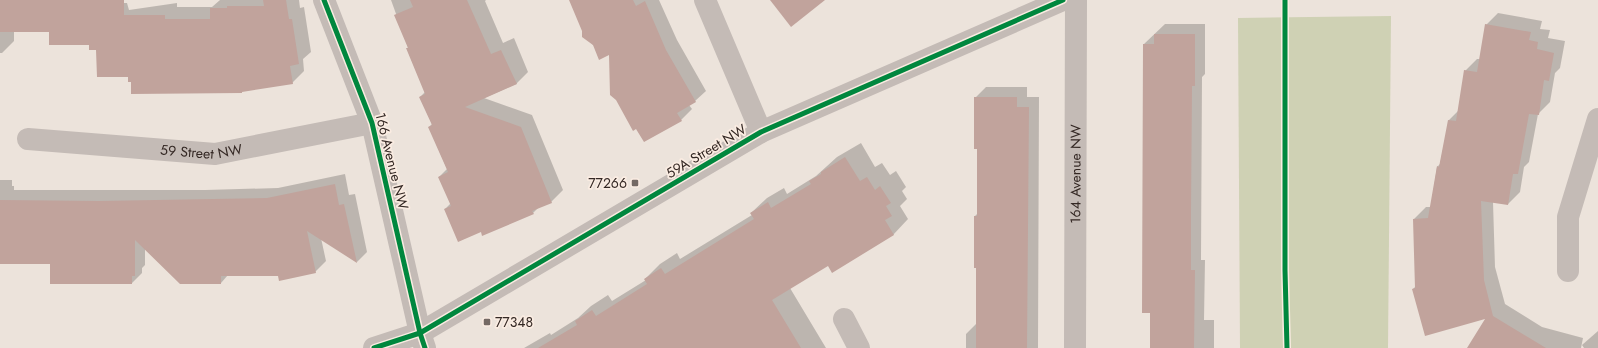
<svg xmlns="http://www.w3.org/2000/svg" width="1598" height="348" viewBox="0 0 1598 348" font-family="Jost,sans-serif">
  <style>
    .green { fill: #cfd1b4 }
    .shadow { fill: #0003 }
    .building { fill: #c1a39c }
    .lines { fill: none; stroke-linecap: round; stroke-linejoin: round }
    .minor { stroke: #c4bbb6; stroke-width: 22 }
    .cycleway-casing { stroke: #faece2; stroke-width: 8 }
    .cycleway { stroke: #00873e; stroke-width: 5 }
    .poi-dot { fill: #746964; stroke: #faece2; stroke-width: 1.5 }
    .labels { text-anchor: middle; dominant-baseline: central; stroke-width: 3.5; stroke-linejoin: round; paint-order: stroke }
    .street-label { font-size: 14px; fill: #342824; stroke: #faece2 }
    .poi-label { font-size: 14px; fill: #342824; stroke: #faece2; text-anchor: end }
  </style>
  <rect width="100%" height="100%" fill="#ece3db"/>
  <!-- green -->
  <path class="green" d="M1391,16L1388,348H1240L1238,18Z"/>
  <!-- shadow -->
  <g class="shadow">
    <path d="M0,0H87L83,3H127L129,10L177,3V7H212L220,0H299L300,8L304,7L311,52L303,59L304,71L292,83L132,81L129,76L97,49L50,18L14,31V41L2,53H0Z"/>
    <path d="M391,0H486L485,1L503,43L514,38L528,72L516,84L484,98L532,115L563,190L551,202L539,207L533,213L481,231L445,209L451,203L439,177L447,169L429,127L432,124L420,97L425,92L407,49L408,47Z"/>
    <path d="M570,0H659L677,40L706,91L695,101L689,105L692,109L681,120L610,54L593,45L583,31Z"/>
    <path d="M1498,13L1542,21L1540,29L1550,30L1548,38L1565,41L1560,68L1555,73L1550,102L1538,114L1529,162L1524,167L1520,192L1508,204L1493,202L1495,267L1505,304L1542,327L1583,338L1581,348H1468L1487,318L1413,289L1416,286L1414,219L1426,207H1431L1437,167L1440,164L1449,120L1459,110L1465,71L1477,59H1480L1486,25Z"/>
    <path d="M1165,24H1205V74L1202,77L1201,260H1205L1204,320H1214V348H1151V312L1144,44Z"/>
    <path d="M986,87H1027V97H1039L1038,348H966V334L976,324L977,267L975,216L978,213V148L975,98Z"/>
    <path d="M861,143L875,167L882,163L890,175L896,171L906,187L902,191L907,199L900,206L908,219L893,235L828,265L790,288L826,348H524L550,333L551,335L578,318L591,306L608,295L612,301L646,280L645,279L660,264L677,253L680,259L752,215L751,213L767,198L784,188L787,194L816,176L837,157Z"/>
    <path d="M345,174L349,195L355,194L367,252L357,262L321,238L326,261L315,272L279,275H228L221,283L145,249V265L142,268V273L132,283L51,263L0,262V180H12V186H14V190H205L278,188Z"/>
    <path d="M1598,331V348H1584L1582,345Z"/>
  </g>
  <!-- building -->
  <g class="building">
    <path d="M0,0H124V15H165V19H210V8H227V6H264L263,0H286L289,19H292L299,64L290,66L293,84L242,92V93L131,94V82H128V77H97L96,50H89V45H49V32H0Z"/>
    <path d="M410,0H467L491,54L501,50L517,84L465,107L521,127L552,203L532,211L534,214L482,236L481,232L458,242L444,209L451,206L438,177L448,172L428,127L432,125L419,97L425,94L406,48H408L394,15L413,7Z"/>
    <path d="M569,0H633L636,6L645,1L666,50L696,102L677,113L682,121L644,142L636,129L633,131L616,100L610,95L609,55L599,60L593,45L582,37V31Z"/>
    <path d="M770,0H825L791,27Z"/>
    <path d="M1485,24L1531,32L1529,40L1538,42L1537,49L1554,53L1549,81L1544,80L1539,115L1529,114L1518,174H1513L1508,205L1481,201L1484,280L1493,316L1546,348H1467L1485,319L1425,336L1412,289L1415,288L1413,219L1428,218L1437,166L1439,167L1448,120L1456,121L1464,70L1477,72Z"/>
    <path d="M1154,34H1195V86H1192L1191,211V270H1195L1194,348H1150V313H1142L1143,44H1154Z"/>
    <path d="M974,97H1017V107H1029L1027,348H976V268H974V216H977V149H974Z"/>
    <path d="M845,157L860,181L867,177L875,190L880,186L891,203L886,206L892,216L885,220L894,235L832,273L828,266L772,300L801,348H538L577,325L575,321L592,310L596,316L647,284L644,279L661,268L665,274L754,219L750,213L768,202L771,208L811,184L809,181L821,174V172Z"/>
    <path d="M335,184L339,205L344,204L357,263L307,231L316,273L279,281L278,276H221V284H180L135,240V276H132V284H50V264H0V200L99,201L267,198Z"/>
  </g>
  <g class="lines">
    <!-- minor -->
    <g class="minor">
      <path d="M324,0L372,123L420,333L425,348"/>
      <path d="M705,0L761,132"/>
      <path id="s1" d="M28,139L215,154L372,123"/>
      <path d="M1568,271V217L1598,119"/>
      <path d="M844,319L859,348"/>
      <path d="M374,348L420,333L761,132L1063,0"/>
      <path id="s2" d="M1075,348L1076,0"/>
    </g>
    <!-- cycleway casing -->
    <g class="cycleway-casing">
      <g id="cycleway">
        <path d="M324,0L372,123L420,333L425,348"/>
        <path d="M1285,0V270L1287,348"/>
        <path d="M374,348L420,333L761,132L1063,0"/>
      </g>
    </g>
    <!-- cycleway -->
    <use href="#cycleway" class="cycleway"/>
  </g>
  <!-- markers -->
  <g class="poi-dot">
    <rect x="631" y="179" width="8" height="8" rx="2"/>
    <rect x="483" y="318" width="8" height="8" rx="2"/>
  </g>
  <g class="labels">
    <!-- street labels -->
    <g class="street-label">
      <text stroke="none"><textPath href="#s1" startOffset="174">59 Street NW</textPath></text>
      <text transform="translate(706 151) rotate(-31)">59A Street NW</text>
      <text transform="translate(392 161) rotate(76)">166 Avenue NW</text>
      <text stroke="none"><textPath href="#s2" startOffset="174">164 Avenue NW</textPath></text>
    </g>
    <!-- poi labels -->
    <g class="poi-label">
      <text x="627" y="183">77266</text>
      <text x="495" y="322" text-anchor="start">77348</text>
    </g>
  </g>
</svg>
